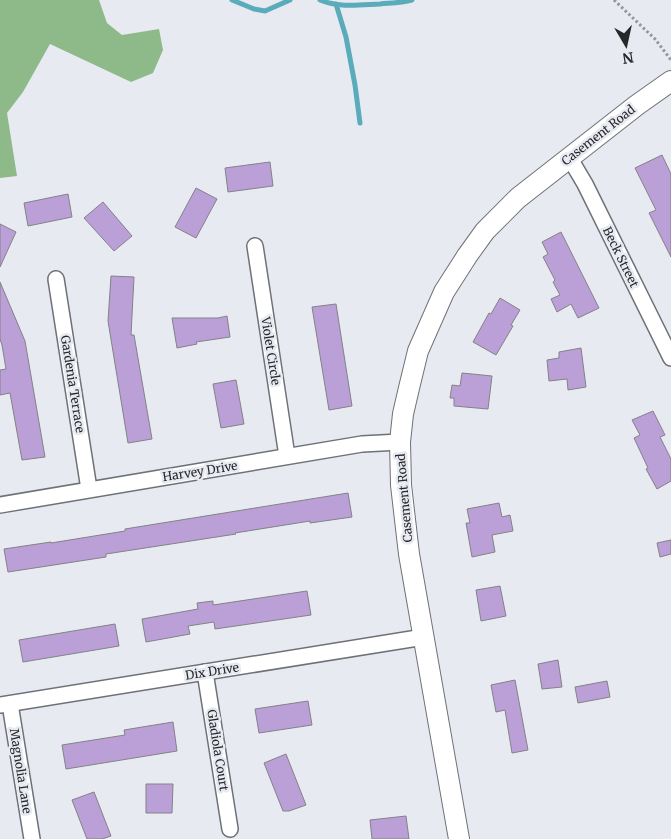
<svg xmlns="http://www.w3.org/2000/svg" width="671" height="839" viewBox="0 0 671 839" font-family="Merriweather,serif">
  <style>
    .forest { fill: #8eba8a }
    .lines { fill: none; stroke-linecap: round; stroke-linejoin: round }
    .stream { stroke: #5aacbb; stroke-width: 5 }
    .building { fill: #baa0d7; stroke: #848187 }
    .street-casing { stroke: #6e7176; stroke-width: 18 }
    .secondary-casing { stroke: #6e7176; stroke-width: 22 }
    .path { stroke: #94969b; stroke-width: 3; stroke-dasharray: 2.5 2.5; stroke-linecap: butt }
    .street { stroke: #fff; stroke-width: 15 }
    .secondary { stroke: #fff; stroke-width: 20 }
    .labels { text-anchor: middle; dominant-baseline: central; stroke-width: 5; stroke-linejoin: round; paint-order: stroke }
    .street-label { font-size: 12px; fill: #262729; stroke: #e8eaf1 }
  </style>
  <rect width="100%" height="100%" fill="#e8eaf1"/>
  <!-- forest -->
  <path class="forest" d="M0,0H99L107,23L122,35L159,29L163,50L153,73L131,82L50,44L23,92L7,113L17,176L0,178Z"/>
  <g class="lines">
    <!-- stream -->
    <g class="stream">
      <path d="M232,0L254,9L265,11L290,0"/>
      <path d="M320,0C339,8 359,5 380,4C390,3 401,3 412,0"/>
      <path d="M336,4L346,37L355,85L360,123"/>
    </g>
  </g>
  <!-- building -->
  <g class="building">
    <path d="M662,155L671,174V257L649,213L656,210L635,168Z"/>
    <path d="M270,162L273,186L228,192L225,168Z"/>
    <path d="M196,188L217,199L196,238L175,227Z"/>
    <path d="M68,194L72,217L28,226L24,203Z"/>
    <path d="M103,202L132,236L114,251L84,218Z"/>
    <path d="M0,224L16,232L0,267Z"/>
    <path d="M561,232L599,308L578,318L571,304L557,312L551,299L560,295L553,282L555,280L543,257L548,254L542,242Z"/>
    <path d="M111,276L134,277L131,335H134L152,439L128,443L108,321Z"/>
    <path d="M0,282L25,341L45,457L22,460L10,393L0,395V370L6,369L2,345L0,339Z"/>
    <path d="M500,298L520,310L511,325L513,326L496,355L473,342L489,313L491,314Z"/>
    <path d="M336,304L352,406L329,410L312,307Z"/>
    <path d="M227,316L230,337L196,342L197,344L177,348L172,318H218Z"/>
    <path d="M581,348L586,387L568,390L567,379L549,381L547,360L559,358V352Z"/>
    <path d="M462,373L492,376L488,409L454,406V398H450L452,385L460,386Z"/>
    <path d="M236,380L244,424L221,428L213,384Z"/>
    <path d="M653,411L665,435L660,437L671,459V481L657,489L646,469L648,468L634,438L640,435L632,420Z"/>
    <path d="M348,493L352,517L310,523V521L235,533L236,534L106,554V557L8,572L4,549L51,542V543L125,531V529Z"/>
    <path d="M499,503L502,517L510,515L513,531L492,535L495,552L472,557L466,523H470L467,509Z"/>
    <path d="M671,540V554L660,557L657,543Z"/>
    <path d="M500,586L506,616L481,621L476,590Z"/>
    <path d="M307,591L311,615L215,629L214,622L188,626L190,634L146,642L142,619L198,609L197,603L213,601V605Z"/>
    <path d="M115,624L119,646L23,662L19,640Z"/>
    <path d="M558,660L562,687L542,689L538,664Z"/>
    <path d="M515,680L528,750L512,753L505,710L496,712L491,685Z"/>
    <path d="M607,681L610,697L578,703L575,687Z"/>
    <path d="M308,701L312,725L259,733L255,709Z"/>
    <path d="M173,722L177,751L66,769L62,745L125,735L124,730Z"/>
    <path d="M286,754L306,805L289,811H283L264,763Z"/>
    <path d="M146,784H173L172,813H146Z"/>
    <path d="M94,792L111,836L102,839H87L72,800Z"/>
    <path d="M406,816L409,839H372L370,820Z"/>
  </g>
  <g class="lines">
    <!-- street casing -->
    <g class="street-casing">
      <g id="street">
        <path d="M569,157L585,184L671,358"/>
        <path d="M255,246L287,456"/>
        <path d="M56,279L89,489"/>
        <path d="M0,505L362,444L400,442"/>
        <path d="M205,672L230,829"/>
        <path d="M10,704L32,839"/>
        <path d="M0,705L424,637"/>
      </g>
    </g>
    <!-- secondary casing -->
    <g class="secondary-casing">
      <path id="secondary" d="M459,839L409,554L401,485L400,442L403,414L409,388L418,351L444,292L467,256L485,231L518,198L637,105L671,81"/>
    </g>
    <!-- path -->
    <path class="path" d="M614,0L655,39L671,60"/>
    <!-- street -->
    <use href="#street" class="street"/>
    <!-- secondary -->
    <use href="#secondary" class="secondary"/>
  </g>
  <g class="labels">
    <!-- street labels -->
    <g class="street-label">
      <text transform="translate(598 135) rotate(-38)">Casement Road</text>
      <text transform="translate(621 257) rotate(64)">Beck Street</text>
      <text transform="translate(271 351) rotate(81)">Violet Circle</text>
      <text transform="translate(73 384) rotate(81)">Gardenia Terrace</text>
      <text transform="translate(200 471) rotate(-9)">Harvey Drive</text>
      <text transform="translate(404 498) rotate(-95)">Casement Road</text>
      <text transform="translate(212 671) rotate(-9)">Dix Drive</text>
      <text transform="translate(218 750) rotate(81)">Gladiola Court</text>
      <text transform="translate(21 771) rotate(81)">Magnolia Lane</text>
    </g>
  </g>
  <!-- north arrow -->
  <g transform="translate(626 45) rotate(171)" stroke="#e8eaf1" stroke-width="4" paint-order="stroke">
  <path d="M0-4L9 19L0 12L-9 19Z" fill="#262729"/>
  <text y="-8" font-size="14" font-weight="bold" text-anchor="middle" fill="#262729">N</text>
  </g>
</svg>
